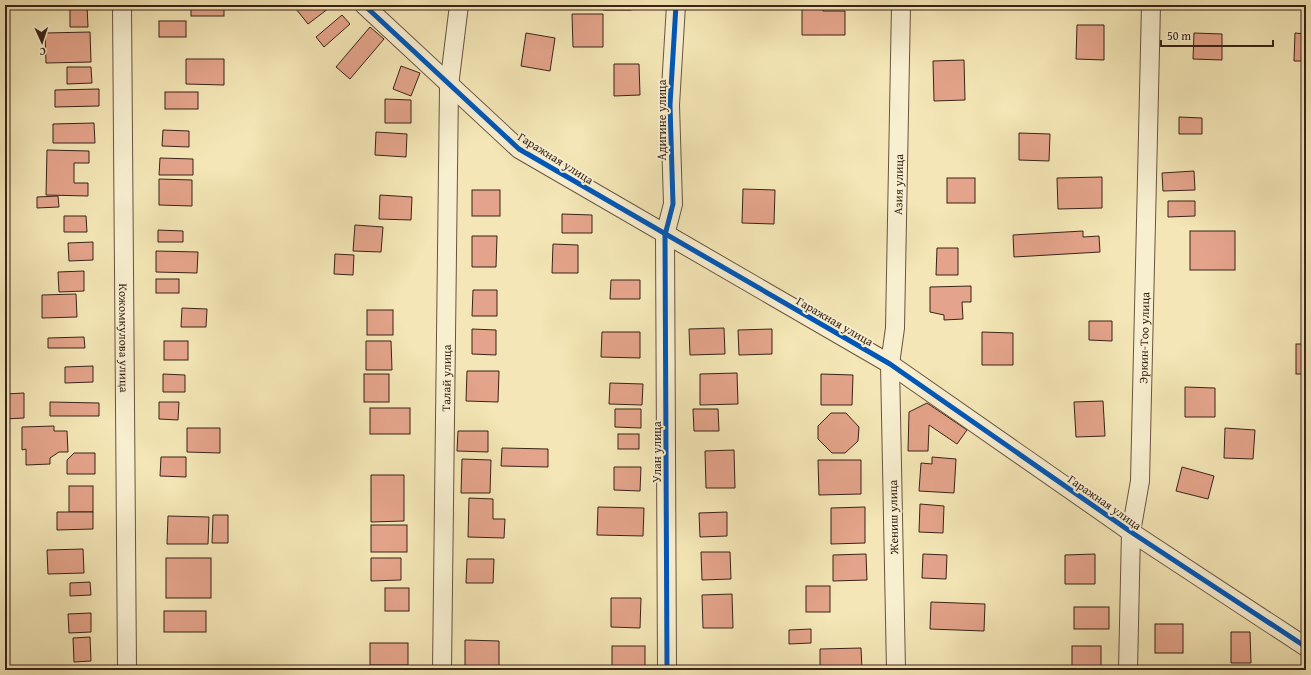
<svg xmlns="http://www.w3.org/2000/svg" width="1311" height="675" viewBox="0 0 1311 675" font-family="'Gentium Book Plus',serif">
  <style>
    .building { fill: #e4a48b; stroke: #392318 }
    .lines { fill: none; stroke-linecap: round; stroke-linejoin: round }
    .minor-casing { stroke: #685440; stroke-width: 20 }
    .minor { stroke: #f8efd0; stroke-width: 18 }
    .cycleway-casing { stroke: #f8efd0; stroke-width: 8 }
    .cycleway { stroke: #0057b8; stroke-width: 5 }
    .labels { text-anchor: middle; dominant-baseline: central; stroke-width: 4; stroke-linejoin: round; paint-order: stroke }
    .street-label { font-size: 12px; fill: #392318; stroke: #f8efd0 }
  </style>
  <rect width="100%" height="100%" fill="#f4e6b6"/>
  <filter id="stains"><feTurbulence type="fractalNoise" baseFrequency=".005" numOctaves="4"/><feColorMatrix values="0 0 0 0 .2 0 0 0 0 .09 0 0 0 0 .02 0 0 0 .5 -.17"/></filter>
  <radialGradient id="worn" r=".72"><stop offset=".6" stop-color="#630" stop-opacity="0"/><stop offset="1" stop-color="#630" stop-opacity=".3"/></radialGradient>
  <!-- building -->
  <g class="building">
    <rect x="191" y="5" width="33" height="11"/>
    <path d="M301,5H333L308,24L296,9Z"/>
    <path d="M516,5H554V8Z"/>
    <rect x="604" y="5" width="27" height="5"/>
    <path d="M802,5H823V11H845V35H802Z"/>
    <path d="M70,6H87L88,27H70Z"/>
    <path d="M572,14H603V47H573Z"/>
    <path d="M342,15L350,24L324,47L316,37Z"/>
    <rect x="159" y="21" width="27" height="16"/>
    <path d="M1077,25H1104V60L1076,59Z"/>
    <path d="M370,27L384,39L350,79L336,67Z"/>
    <path d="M90,32L91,62L46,63L45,33Z"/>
    <path d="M526,33L555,38L550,71L521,66Z"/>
    <path d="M1194,33L1222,34V60L1193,59Z"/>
    <path d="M1295,33L1306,34V61H1294Z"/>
    <path d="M186,59H224V85L186,84Z"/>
    <path d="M964,60L965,100L934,101L933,61Z"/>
    <path d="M614,64H639L640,95L614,96Z"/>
    <path d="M401,66L420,73L411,96L393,89Z"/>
    <path d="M67,67H91L92,83L67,84Z"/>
    <path d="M99,89V106L55,107V90Z"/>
    <rect x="165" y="92" width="33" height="17"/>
    <path d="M385,99L411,100V123H385Z"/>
    <path d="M1179,117L1202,118V134H1179Z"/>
    <path d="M94,123L95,143H53V124Z"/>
    <path d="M163,130L189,131V147L162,146Z"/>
    <path d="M376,132L407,134L406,157L375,155Z"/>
    <path d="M1019,133L1050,134L1049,161L1019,160Z"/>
    <path d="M47,150L89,151V163H74V183H88V196L46,195Z"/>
    <path d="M160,158L193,159V175H159Z"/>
    <path d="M1194,171L1195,190L1163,191L1162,173Z"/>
    <path d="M1102,177V208L1058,209L1057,178Z"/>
    <rect x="947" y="178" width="28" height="25"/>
    <path d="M159,179L192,180V206L159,205Z"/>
    <path d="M743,189L775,190L774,224L742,223Z"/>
    <rect x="472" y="190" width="28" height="26"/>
    <path d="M380,195L412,197L411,220L379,219Z"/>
    <path d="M58,196L59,207L37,208V197Z"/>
    <path d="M1168,201H1195V216L1168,217Z"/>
    <path d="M562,214L592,215V233H562Z"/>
    <path d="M64,216H86L87,232H64Z"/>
    <path d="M355,225L383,227L381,252L353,251Z"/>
    <path d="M158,230L183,231V242H158Z"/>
    <path d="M1083,231V237L1099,236L1100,252L1014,257L1013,235Z"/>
    <rect x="1190" y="231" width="45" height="39"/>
    <path d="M472,236H497L496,267H472Z"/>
    <path d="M93,242V260L69,261L68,243Z"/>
    <path d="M553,244L578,245V273H552Z"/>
    <path d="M937,248H958V275H936Z"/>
    <path d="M156,251L198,252L197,273L156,272Z"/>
    <path d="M335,254L354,255L353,275L334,274Z"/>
    <path d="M84,271V291L59,292L58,272Z"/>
    <rect x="156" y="279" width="23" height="14"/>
    <path d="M611,280H640V299H610Z"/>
    <path d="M971,286V302H962L963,319L944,320V315L930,312V287Z"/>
    <path d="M473,290H497V316H472Z"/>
    <path d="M76,294L77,317L42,318V295Z"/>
    <path d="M182,308L207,309L206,327H181Z"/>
    <rect x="367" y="310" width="26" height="25"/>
    <path d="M1089,321H1112V341L1089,340Z"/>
    <path d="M724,328L725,354L690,355L689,329Z"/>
    <path d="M472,329L496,330V355L472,354Z"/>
    <path d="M772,329V354L739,355L738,330Z"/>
    <path d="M602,332H640V358L601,357Z"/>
    <path d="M982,332L1013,333V365H982Z"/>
    <path d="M84,337L85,348H48V338Z"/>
    <rect x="164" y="341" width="24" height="19"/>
    <path d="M366,341H391L392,370H366Z"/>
    <rect x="1296" y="344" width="10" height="30"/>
    <path d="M93,366V382L65,383V367Z"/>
    <path d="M467,371H499L498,402L466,401Z"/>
    <path d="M737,373L738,404L700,405V374Z"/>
    <path d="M163,374L185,375V392H163Z"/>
    <rect x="364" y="374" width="25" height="28"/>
    <path d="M821,374L853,375L852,405H821Z"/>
    <path d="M610,383L643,384L642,405L609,404Z"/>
    <path d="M1185,387L1215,388V417H1185Z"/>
    <path d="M24,393V418L5,419V394Z"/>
    <path d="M1103,401L1105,436L1076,437L1074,402Z"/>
    <path d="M50,402L99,403V416H50Z"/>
    <path d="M159,402H179L178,420L159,419Z"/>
    <path d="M927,403L967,430L957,444L929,425L928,451H908L909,412Z"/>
    <rect x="370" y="408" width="40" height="26"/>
    <path d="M615,409H641V428L615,427Z"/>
    <path d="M693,409H718L719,431H694Z"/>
    <path d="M831,413H846L859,427L858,441L845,453H832L818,439V426Z"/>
    <path d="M54,426V431H67L68,452H59L50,458V464L26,465V449L22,450V427Z"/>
    <path d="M187,428H220V453L187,452Z"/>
    <path d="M1225,428L1255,430L1253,459L1224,458Z"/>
    <path d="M458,431H488V452L457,451Z"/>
    <rect x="618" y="434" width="21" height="15"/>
    <path d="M502,448L548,449V467L501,466Z"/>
    <path d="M734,450L735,488H706L705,451Z"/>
    <path d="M74,453H95V474H67V460Z"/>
    <path d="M161,457H186V477L160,476Z"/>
    <path d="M932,457L956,459L954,493L919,491L921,463L932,464Z"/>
    <path d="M462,459L491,460L490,493H461Z"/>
    <path d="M818,460H861V494L819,495Z"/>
    <path d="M614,467H641L640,491L614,490Z"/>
    <path d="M1182,467L1214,476L1208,499L1176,491Z"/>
    <path d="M371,475H404V521L371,522Z"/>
    <rect x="69" y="486" width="24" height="26"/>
    <path d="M469,498L493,499V519H505L504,538L468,537Z"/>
    <path d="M920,504L944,506L943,533L919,532Z"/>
    <path d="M598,507L644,508L643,536L597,535Z"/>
    <path d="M865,507V543L831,544V508Z"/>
    <path d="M57,512H93V529L57,530Z"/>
    <path d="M727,512V536L700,537L699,513Z"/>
    <path d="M213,515H228V543H212Z"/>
    <path d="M168,516L209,517L208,544H167Z"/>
    <rect x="371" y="525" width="36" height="27"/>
    <path d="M83,549L84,573L48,574L47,550Z"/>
    <path d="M701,552H730L731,579L702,580Z"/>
    <path d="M866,554L867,580L833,581V555Z"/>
    <path d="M923,554L947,555L946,579L922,578Z"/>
    <path d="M1095,554V584H1065V555Z"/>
    <rect x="166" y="558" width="45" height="40"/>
    <path d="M371,558H401V580L371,581Z"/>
    <path d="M467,559H494L493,583H466Z"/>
    <path d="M1305,563H1306V595H1303Z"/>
    <path d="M90,582L91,595L70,596V583Z"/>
    <rect x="806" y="586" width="24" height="26"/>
    <rect x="385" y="588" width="24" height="23"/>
    <path d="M732,594L733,628H703L702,595Z"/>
    <path d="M611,598H641L640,628L611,627Z"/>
    <path d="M931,602L985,604L984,631L930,629Z"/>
    <rect x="1074" y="607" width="35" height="22"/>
    <rect x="164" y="611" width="42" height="21"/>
    <path d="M91,613V632L69,633L68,614Z"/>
    <rect x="1155" y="624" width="28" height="29"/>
    <path d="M811,629V643L789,644V630Z"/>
    <path d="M1231,632H1250L1251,663H1231Z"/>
    <path d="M90,637L91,661L74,662L73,638Z"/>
    <path d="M465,640L499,641V667H465Z"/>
    <rect x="370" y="643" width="38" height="22"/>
    <rect x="612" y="646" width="33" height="24"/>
    <rect x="1072" y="646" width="29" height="24"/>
    <path d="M861,648L862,669H820V649Z"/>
    <rect x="201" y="666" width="28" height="4"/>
  </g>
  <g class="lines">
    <!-- minor casing -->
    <g class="minor-casing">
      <g id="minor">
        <path id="s1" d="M122,5L127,670"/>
        <path d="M364,5L519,149L890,364L1131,532L1306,647"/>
        <path id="s2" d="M442,670L449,86L459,5"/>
        <path d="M667,670L665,235L673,204L670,105L676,5"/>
        <path id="s3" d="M896,670L890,364L895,328L901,5"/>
        <path id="s4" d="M1128,670L1131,532L1140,481L1151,5"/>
      </g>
    </g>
    <!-- minor -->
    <use href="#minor" class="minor"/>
    <!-- cycleway casing -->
    <g class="cycleway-casing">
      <g id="cycleway">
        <path d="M364,5L519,149L890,364L1131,532L1306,647"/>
        <path d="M667,670L665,235L673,204L670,105L676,5"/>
      </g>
    </g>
    <!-- cycleway -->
    <use href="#cycleway" class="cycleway"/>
  </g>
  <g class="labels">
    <!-- street labels -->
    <g class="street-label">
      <text transform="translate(661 120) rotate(-90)">Адигине улица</text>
      <text transform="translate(556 158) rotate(32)">Гаражная улица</text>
      <text stroke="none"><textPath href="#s3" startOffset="486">Азия улица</textPath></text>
      <text transform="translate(835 321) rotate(30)">Гаражная улица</text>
      <text stroke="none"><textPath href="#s1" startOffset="333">Кожомкулова улица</textPath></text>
      <text stroke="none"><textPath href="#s4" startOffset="333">Эркин-Тоо улица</textPath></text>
      <text stroke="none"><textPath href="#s2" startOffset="292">Талай улица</textPath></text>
      <text transform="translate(656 452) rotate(-90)">Улан улица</text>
      <text transform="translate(1105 502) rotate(35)">Гаражная улица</text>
      <text transform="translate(893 517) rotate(-91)">Жениш улица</text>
    </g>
  </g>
  <!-- margin -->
  <rect width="1311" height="675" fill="none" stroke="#f4e6b6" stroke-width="20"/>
  <rect x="6" y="6" width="1299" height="663" fill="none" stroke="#392318" stroke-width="2"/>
  <rect x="10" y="10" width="1291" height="655" fill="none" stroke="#392318"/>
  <!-- north arrow -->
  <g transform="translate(42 42) rotate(177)" stroke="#f8efd0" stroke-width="3" paint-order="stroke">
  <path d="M0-3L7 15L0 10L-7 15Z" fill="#392318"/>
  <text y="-6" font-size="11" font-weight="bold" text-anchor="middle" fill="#392318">С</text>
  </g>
  <!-- scale -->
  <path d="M1161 40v6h112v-6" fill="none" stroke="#392318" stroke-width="2"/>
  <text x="1167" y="40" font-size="12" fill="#392318" stroke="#f8efd0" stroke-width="3" paint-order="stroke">50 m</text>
  <rect width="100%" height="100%" filter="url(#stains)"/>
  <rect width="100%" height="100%" fill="url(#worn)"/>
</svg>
